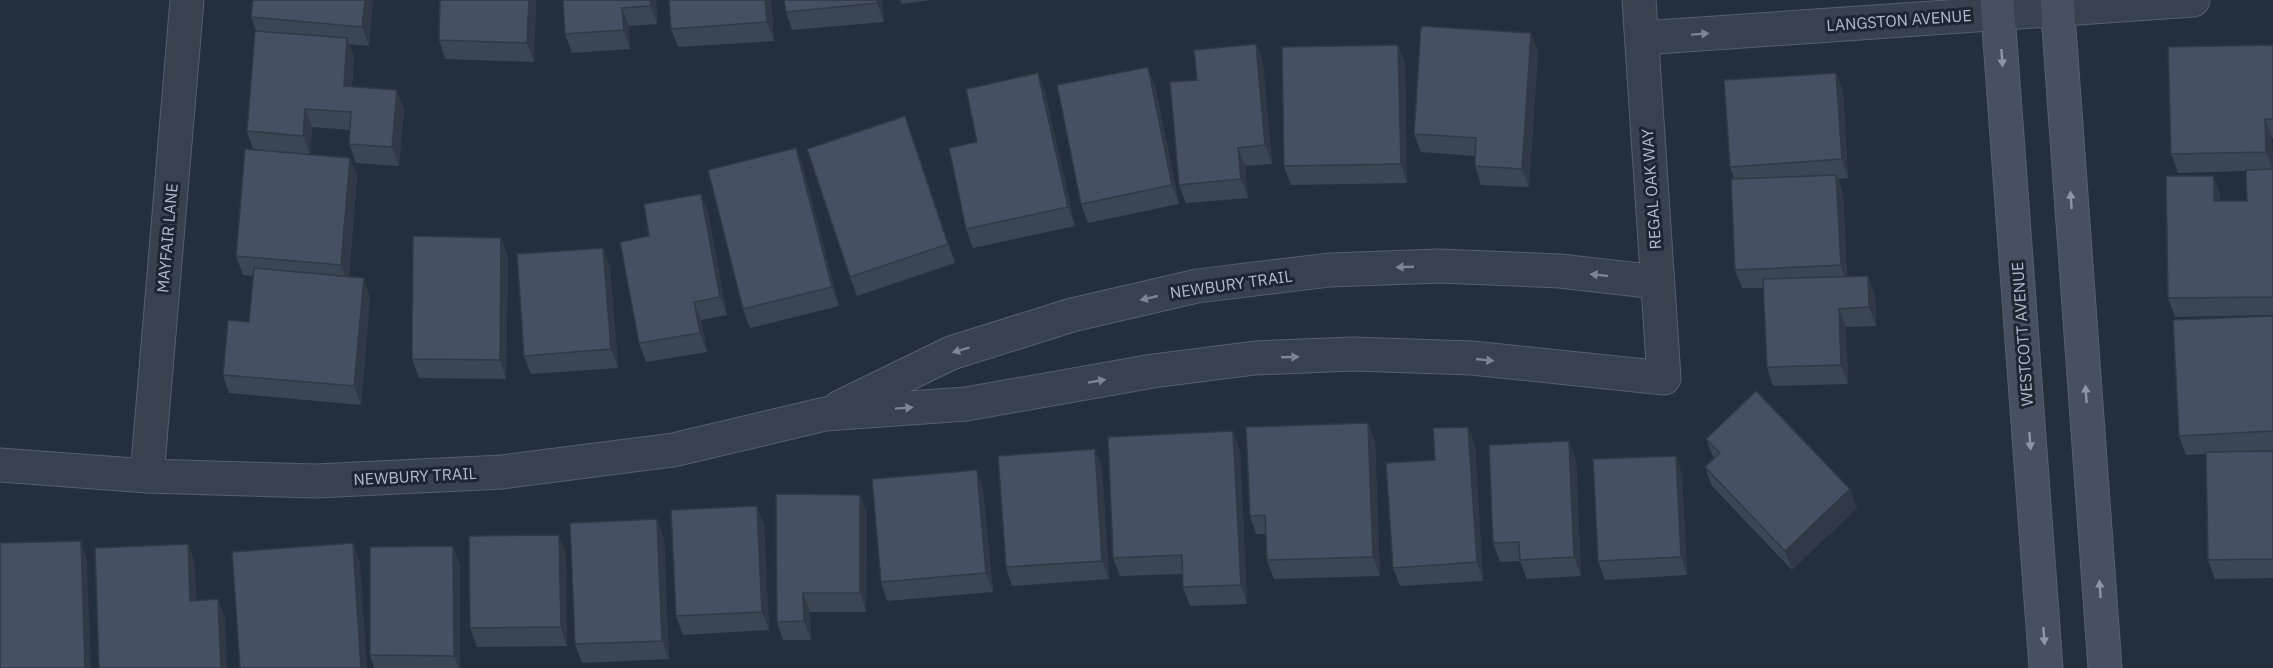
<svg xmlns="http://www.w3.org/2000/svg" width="2273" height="668" viewBox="0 0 2273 668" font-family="'IBM Plex Sans',sans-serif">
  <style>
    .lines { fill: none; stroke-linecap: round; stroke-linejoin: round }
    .street-casing { stroke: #565f6c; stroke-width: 35 }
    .secondary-casing { stroke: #565f6c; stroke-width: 35 }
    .street { stroke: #38414e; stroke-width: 33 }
    .secondary { stroke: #465061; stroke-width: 33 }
    .wall { fill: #3b4654 }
    .shaded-wall { fill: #303945 }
    .building { fill: #455162; stroke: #303945; stroke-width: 1.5 }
    .oneway { fill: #7c8592 }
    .oneway2 { fill: #8e96a5 }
    .labels { text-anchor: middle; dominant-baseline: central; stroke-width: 6; stroke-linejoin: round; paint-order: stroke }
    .street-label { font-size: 16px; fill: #b4bcc9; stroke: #1d2633 }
  </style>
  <rect width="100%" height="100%" fill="#242f3e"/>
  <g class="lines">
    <!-- street casing -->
    <g class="street-casing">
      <g id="street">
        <path d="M1642,38L2193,0"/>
        <path d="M840,407L951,353L1072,315L1197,286L1330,270L1439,266L1560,271L1657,282"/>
        <path d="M0,465L147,476L316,481L502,472L673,450L825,414L966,404L1153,371L1255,358L1353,354L1472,358L1664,378L1639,0"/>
        <path d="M147,476L187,0"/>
      </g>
    </g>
    <!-- secondary casing -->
    <g class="secondary-casing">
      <g id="secondary">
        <path d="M1997,0L2046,668"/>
        <path d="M2057,0L2105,668"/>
      </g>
    </g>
    <!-- street -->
    <use href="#street" class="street"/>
    <!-- secondary -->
    <use href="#secondary" class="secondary"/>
  </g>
  <!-- wall -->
  <g class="wall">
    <path d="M253,0H373L369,46L349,44L354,57L352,86L404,109L399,166L356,163L349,144L350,130L312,127L310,154L350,158L357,176L349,276L370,297L361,405L229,393L223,375L249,322L253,276L243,275L236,256L253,149L247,131L256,31L251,17Z"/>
    <path d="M440,0H536L534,62L445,59L439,40Z"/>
    <path d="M563,0H656L657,24L629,26L630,49L572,53L565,34Z"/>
    <path d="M669,0H771L774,41L678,47L671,29Z"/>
    <path d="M784,0H882L884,22L792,30L786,12Z"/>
    <path d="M900,0H931L902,4Z"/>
    <path d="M1256,44L1263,63L1272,164L1245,166L1248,198L1186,203L1179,185L1197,80Z"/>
    <path d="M1398,45L1405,64L1407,183L1291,185L1284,166Z"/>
    <path d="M2273,45V138H2272L2273,169V315L2175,317L2168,298L2220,194V201H2247L2246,171L2178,173L2171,154Z"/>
    <path d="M1538,51L1529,187L1481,185L1475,166V156L1421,152L1414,134Z"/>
    <path d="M1038,73L1045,92L1075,226L973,248L966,229L977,142Z"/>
    <path d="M1836,73L1843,92L1848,178L1838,179L1843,194L1847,277L1875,295L1876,326L1846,327L1848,384L1773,386L1767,367L1763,288H1742L1735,270L1734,179L1730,167Z"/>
    <path d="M1155,85L1179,204L1088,223L1081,204Z"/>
    <path d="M905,116L955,263L857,296L850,277Z"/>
    <path d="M796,148L803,167L839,306L750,328L743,309Z"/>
    <path d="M701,194L708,213L727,315L701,320L707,352L646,362L639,343L649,236Z"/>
    <path d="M501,238L508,257L506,379L419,378L412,359Z"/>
    <path d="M603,248L610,267L618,368L531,374L524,356Z"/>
    <path d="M2273,316V578L2215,579L2208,560L2206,454L2186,455L2179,436Z"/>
    <path d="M1368,423L1375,442L1380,576L1274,579L1267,560L1266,534H1256L1250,516Z"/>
    <path d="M1706,439L1850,489L1857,508L1792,570L1712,486L1705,467L1714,459Z"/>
    <path d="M1475,445L1483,581L1400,586L1393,568Z"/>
    <path d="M1240,450L1247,604L1190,606L1183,587L1182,574L1120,576L1113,558Z"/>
    <path d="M1576,460L1581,576L1527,579L1520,561L1500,562L1493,543Z"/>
    <path d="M1102,468L1109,579L1012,586L1006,567Z"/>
    <path d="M1682,474L1687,575L1605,580L1598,561Z"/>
    <path d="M983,489L993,592L887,601L881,582Z"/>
    <path d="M860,495L867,513L866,612H810L811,640H783L777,622Z"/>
    <path d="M764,524L769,630L683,635L676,616Z"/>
    <path d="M664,538L669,659L582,663L575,644Z"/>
    <path d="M566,554L567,646L477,647L470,628Z"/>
    <path d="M460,565V668H374L370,655Z"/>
  </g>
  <!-- shaded-wall -->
  <g class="shaded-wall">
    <path d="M365,0H373L369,46L362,27Z"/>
    <path d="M529,0H536L534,62L527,43Z"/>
    <path d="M650,0H656L657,24L651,6Z"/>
    <path d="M765,0H771L774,41L767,22Z"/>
    <path d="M877,0H882L884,22L877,3Z"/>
    <path d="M622,8L629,26L630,49L624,30Z"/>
    <path d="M1531,33L1538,51L1529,187L1522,169Z"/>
    <path d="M347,38L354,57L350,105L344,86Z"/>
    <path d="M1256,44L1263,63L1272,164L1265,145Z"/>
    <path d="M1398,45L1405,64L1407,183L1401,164Z"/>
    <path d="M1148,67L1155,85L1179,204L1172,185Z"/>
    <path d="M1038,73L1045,92L1075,226L1068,207Z"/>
    <path d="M1836,73L1843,92L1848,178L1842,159Z"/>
    <path d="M397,90L404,109L399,166L392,147Z"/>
    <path d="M305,109L312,127L310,154L303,136Z"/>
    <path d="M2265,119L2272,138L2273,170L2266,152Z"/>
    <path d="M796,148L803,167L839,306L832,287Z"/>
    <path d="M1238,148L1245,166L1248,198L1241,179Z"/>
    <path d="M350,158L357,176L348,284L341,265Z"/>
    <path d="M1836,175L1843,194L1847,284L1841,265Z"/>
    <path d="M2214,176L2220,194V220L2214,201Z"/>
    <path d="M701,194L708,213L727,315L720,297Z"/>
    <path d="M501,238L508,257L506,379L500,360Z"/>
    <path d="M603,248L610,267L618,368L611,349Z"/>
    <path d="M1868,276L1875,295L1876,326L1869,307Z"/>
    <path d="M364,278L370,297L361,405L354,386Z"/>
    <path d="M694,302L701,320L707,352L700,333Z"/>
    <path d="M1839,309L1846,327L1848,384L1841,365Z"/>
    <path d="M1368,423L1375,442L1380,576L1373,557Z"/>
    <path d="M1468,427L1475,445L1483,581L1477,562Z"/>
    <path d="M1233,431L1240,450L1247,604L1241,585Z"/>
    <path d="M1569,441L1576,460L1581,576L1574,557Z"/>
    <path d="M1095,449L1102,468L1109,579L1102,561Z"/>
    <path d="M1676,456L1682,474L1687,575L1681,557Z"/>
    <path d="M977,470L983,489L993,592L986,573Z"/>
    <path d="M1850,489L1857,508L1792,570L1785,551Z"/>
    <path d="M860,495L867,513L866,612L860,593Z"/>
    <path d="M757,506L764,524L769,630L762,612Z"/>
    <path d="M657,519L664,538L669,659L662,641Z"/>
    <path d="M559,535L566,554L567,646L561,627Z"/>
    <path d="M81,541L87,560L91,668H85Z"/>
    <path d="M353,543L360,562L367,668H361Z"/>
    <path d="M188,544L195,563L197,619L190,601Z"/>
    <path d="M453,546L460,565V668H458L454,656Z"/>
    <path d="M803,593L810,612L811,640L804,621Z"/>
    <path d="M218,599L225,618L227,668H221Z"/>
  </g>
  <!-- building -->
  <g class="building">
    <path d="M253,0H365L362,27L251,17Z"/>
    <path d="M440,0H529L527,43L439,40Z"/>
    <path d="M563,0H650L651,6L622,8L624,30L565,34Z"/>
    <path d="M669,0H765L767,22L671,29Z"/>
    <path d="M784,0H877V3L786,12Z"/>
    <path d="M1421,26L1531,33L1522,169L1475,166L1476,138L1414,134Z"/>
    <path d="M255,31L347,38L344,86L397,90L392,147L349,144L351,112L305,109L303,136L247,131Z"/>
    <path d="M1256,44L1265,145L1238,148L1241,179L1179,185L1170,82L1197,80L1194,50Z"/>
    <path d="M1398,45L1401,164L1284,166L1282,47Z"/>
    <path d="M2273,45V119H2265L2266,152L2171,154L2168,47Z"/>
    <path d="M1148,67L1172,185L1081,204L1057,85Z"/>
    <path d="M1038,73L1068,207L966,229L949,148L977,142L966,89Z"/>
    <path d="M1836,73L1842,159L1730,167L1724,80Z"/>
    <path d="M905,116L948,244L850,277L807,149Z"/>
    <path d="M796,148L832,287L743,309L708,170Z"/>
    <path d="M245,149L350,158L341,265L236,256Z"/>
    <path d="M2273,169V297L2168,298L2166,176H2214V201H2247L2246,170Z"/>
    <path d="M1836,175L1841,265L1735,270L1731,179Z"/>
    <path d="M701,194L720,297L694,302L700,333L639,343L620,242L649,236L644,204Z"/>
    <path d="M413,236L501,238L500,360L412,359Z"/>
    <path d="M603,248L611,349L524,356L517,254Z"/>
    <path d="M254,268L364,278L354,386L223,375L228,320L249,322Z"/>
    <path d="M1868,276L1869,307L1839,309L1841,365L1767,367L1763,279Z"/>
    <path d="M2273,316V431L2179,436L2173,320Z"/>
    <path d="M1756,391L1850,489L1785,551L1705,467L1720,453L1706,439Z"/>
    <path d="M1368,423L1373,557L1267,560L1265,515L1250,516L1246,427Z"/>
    <path d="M1468,427L1477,562L1393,568L1386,463L1435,460L1433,428Z"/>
    <path d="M1233,431L1241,585L1183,587L1182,555L1113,558L1108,437Z"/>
    <path d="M1569,441L1574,557L1520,560L1519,542L1493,543L1489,445Z"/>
    <path d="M1095,449L1102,561L1006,567L998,456Z"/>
    <path d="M2273,451V559L2208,560L2206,452Z"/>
    <path d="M1676,456L1681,557L1598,561L1593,459Z"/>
    <path d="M977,470L986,573L881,582L872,479Z"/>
    <path d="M776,494L860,495V593H803L804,621L777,622Z"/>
    <path d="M757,506L762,612L676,616L671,510Z"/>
    <path d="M657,519L662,641L575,644L570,523Z"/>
    <path d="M559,535L561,627L470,628L469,536Z"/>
    <path d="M81,541L85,668H0V543Z"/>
    <path d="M353,543L361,668H240L232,552Z"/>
    <path d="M188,544L190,601L218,599L221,668H99L95,548Z"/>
    <path d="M453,546L454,656L370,655V547Z"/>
  </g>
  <!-- one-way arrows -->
  <defs><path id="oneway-solid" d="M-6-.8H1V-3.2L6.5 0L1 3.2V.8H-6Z" transform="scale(1.5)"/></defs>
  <g class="oneway">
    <use href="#oneway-solid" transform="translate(1700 34) rotate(-4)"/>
    <use href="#oneway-solid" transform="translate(1405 267) rotate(178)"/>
    <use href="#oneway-solid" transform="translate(1599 275) rotate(-174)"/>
    <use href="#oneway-solid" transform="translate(1149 298) rotate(167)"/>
    <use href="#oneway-solid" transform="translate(961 350) rotate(163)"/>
    <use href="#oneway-solid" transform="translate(1290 357) rotate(-2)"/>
    <use href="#oneway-solid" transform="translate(1485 360) rotate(6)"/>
    <use href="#oneway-solid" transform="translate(1097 381) rotate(-10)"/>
    <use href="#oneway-solid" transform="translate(904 408) rotate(-4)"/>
  </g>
  <g class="oneway2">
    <use href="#oneway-solid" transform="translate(2002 58) rotate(86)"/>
    <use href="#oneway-solid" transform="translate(2071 200) rotate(-94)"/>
    <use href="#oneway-solid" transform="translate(2086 394) rotate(-94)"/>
    <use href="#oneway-solid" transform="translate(2030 441) rotate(86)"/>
    <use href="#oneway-solid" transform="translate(2100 589) rotate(-94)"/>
    <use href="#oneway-solid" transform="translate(2044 636) rotate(86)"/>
  </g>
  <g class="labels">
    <!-- street labels -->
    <g class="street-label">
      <text transform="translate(1899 20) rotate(-4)">LANGSTON AVENUE</text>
      <text transform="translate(1651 189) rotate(-94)">REGAL OAK WAY</text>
      <text transform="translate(167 238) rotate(-85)">MAYFAIR LANE</text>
      <text transform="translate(1231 284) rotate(-8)">NEWBURY TRAIL</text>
      <text transform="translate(2022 334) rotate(-94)">WESTCOTT AVENUE</text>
      <text transform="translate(415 476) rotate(-3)">NEWBURY TRAIL</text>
    </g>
  </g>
</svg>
